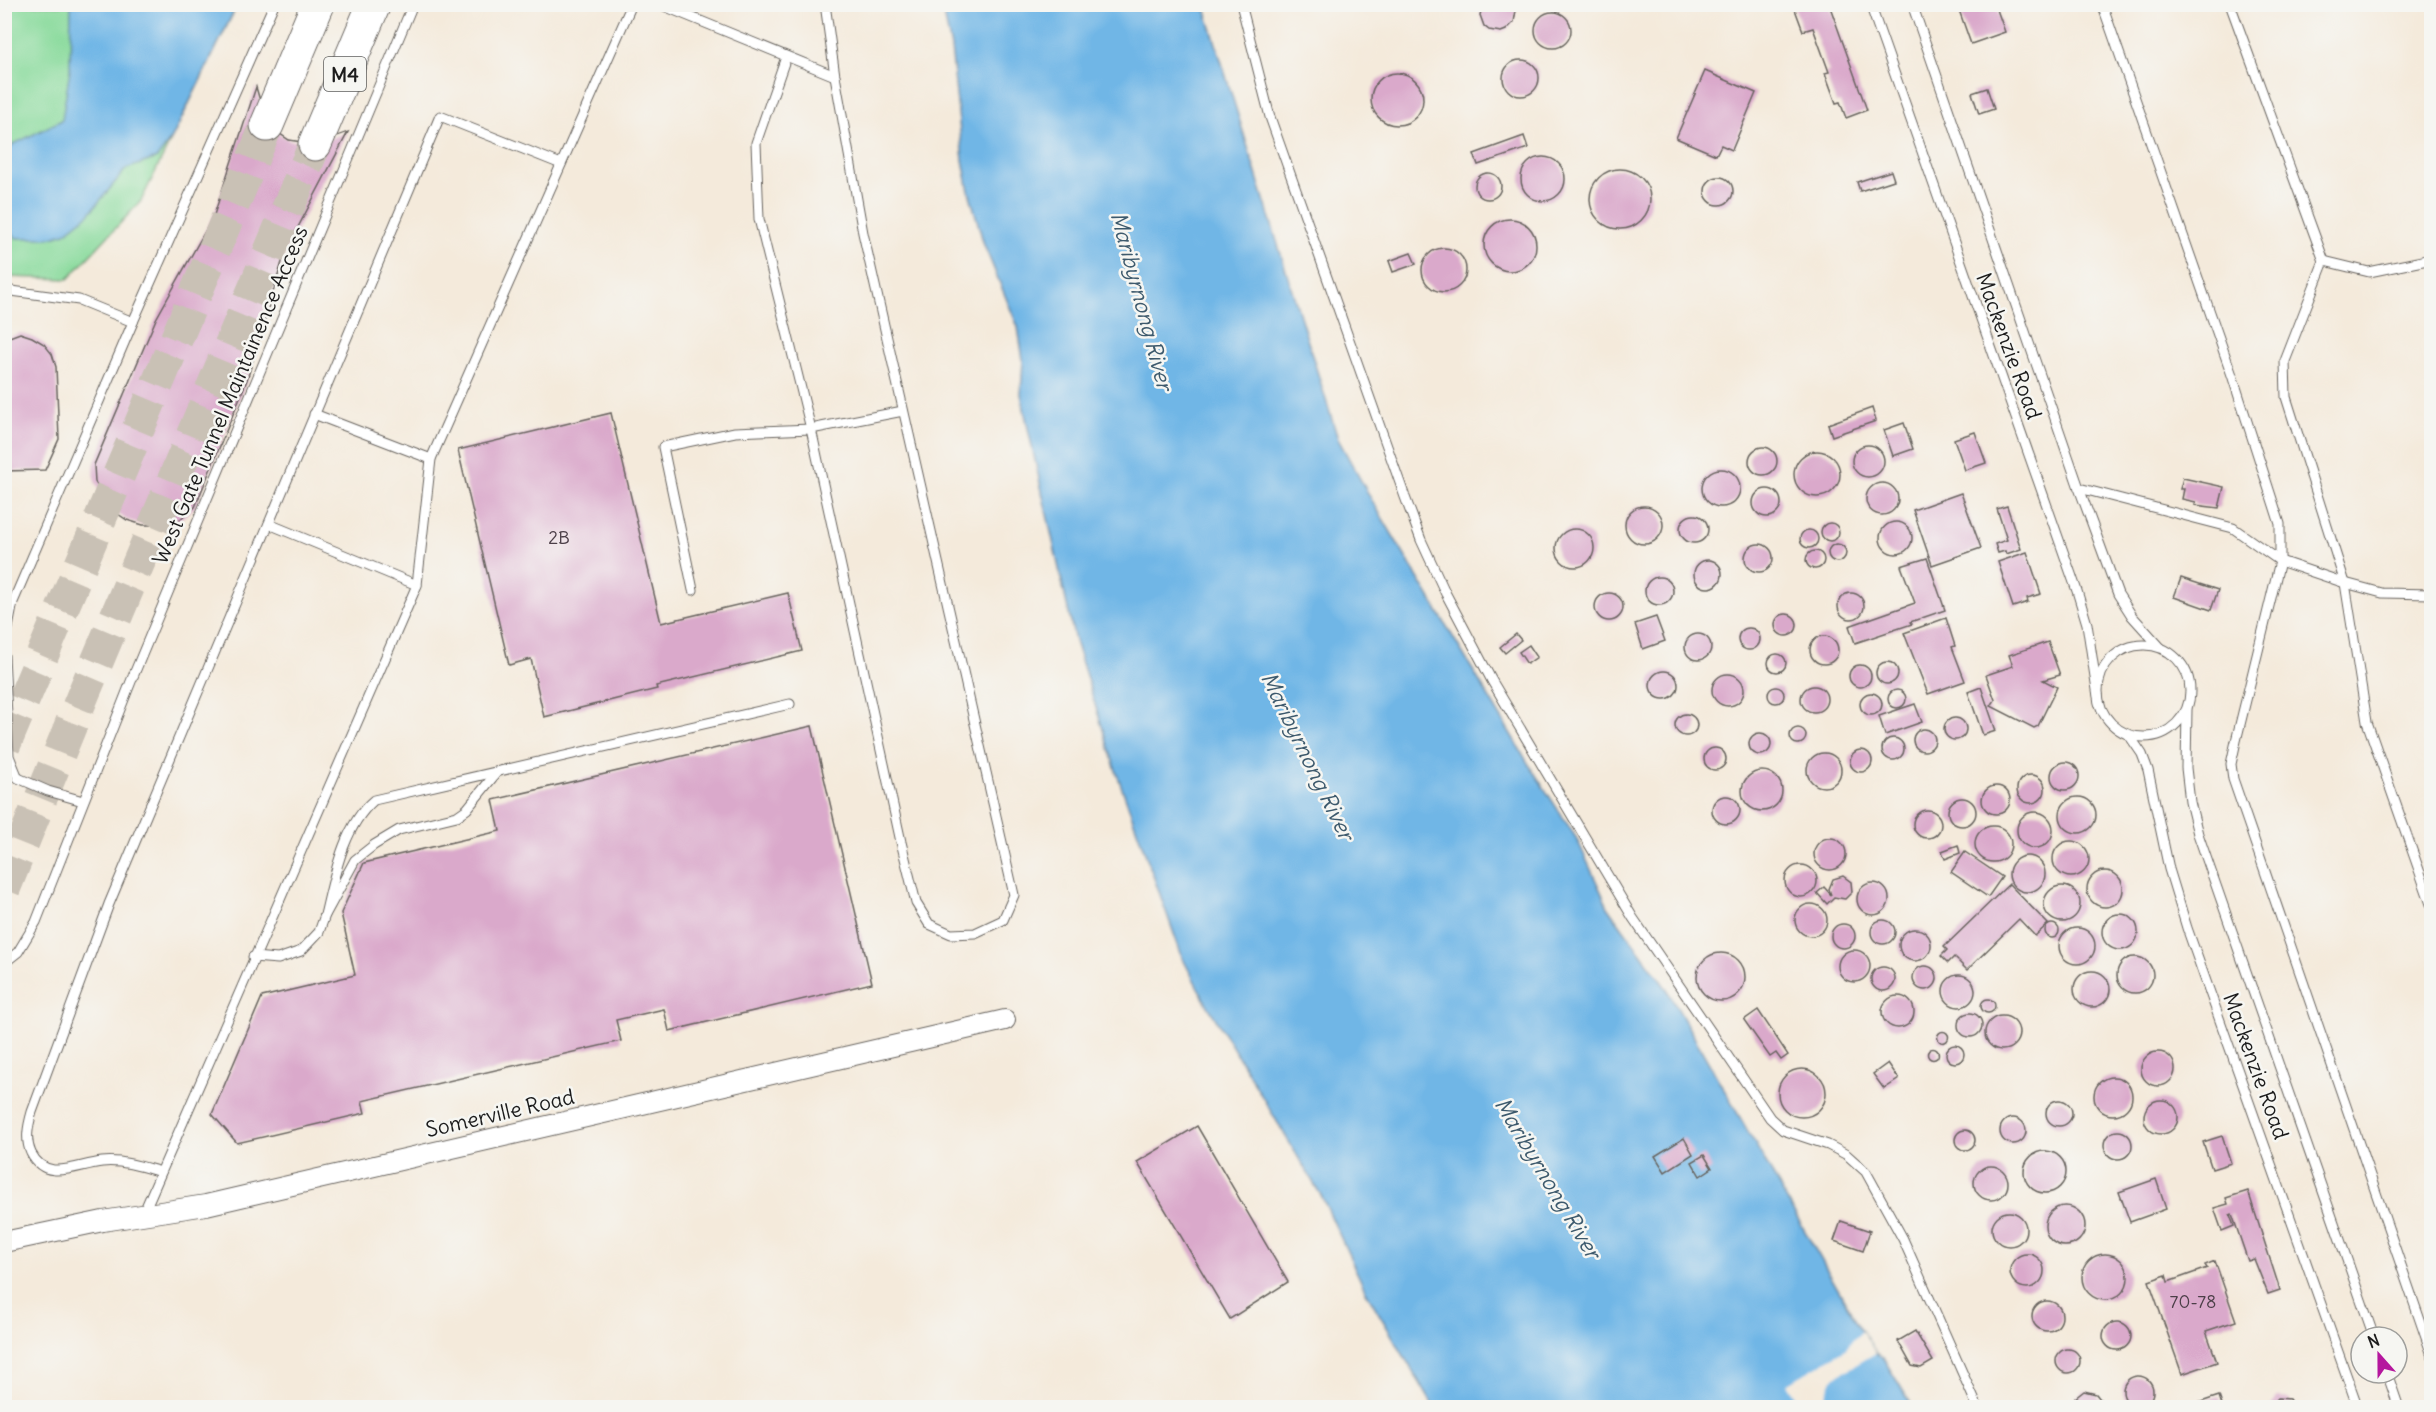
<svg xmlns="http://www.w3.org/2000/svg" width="2436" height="1412" viewBox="0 0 2436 1412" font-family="Delius,sans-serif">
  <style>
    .green { fill: #88da9b; stroke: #527b5c; stroke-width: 1.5 }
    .water { fill: #6fb6e6; stroke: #466981; stroke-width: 1.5 }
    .pier { fill: #f4eadb }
    .building { fill: #daa9cb }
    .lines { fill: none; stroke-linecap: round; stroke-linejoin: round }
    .highway-tunnel { stroke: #c9c1b5; stroke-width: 33; stroke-dasharray: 33 16; stroke-linecap: butt }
    .lane-casing { stroke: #68645f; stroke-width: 11 }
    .street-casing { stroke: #68645f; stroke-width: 22 }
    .highway-casing { stroke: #68645f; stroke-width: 35 }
    .lane { stroke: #fff; stroke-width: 9 }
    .street { stroke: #fff; stroke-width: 20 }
    .highway { stroke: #fff; stroke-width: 33 }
    .labels { text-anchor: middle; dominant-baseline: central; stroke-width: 5; stroke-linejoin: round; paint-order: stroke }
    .number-label { font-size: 18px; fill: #4c3f48 }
    .shield { fill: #f6f6f2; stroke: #5d5d5c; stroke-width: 1.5 }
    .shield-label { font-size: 20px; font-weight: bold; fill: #1c1c1c }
    .street-label { font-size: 21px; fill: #1c1c1c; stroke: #f6f6f2 }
    .water-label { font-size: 22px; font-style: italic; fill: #3d5a6d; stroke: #f6f6f2 }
  </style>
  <rect width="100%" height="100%" fill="#f6f6f2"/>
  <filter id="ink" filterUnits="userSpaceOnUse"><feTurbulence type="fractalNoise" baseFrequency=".0167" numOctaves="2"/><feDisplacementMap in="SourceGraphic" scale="12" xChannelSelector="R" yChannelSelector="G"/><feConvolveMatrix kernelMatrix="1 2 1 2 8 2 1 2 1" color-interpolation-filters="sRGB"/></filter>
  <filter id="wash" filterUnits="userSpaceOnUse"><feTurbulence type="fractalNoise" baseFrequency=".008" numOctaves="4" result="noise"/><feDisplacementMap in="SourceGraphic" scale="24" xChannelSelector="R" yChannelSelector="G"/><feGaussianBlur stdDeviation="1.35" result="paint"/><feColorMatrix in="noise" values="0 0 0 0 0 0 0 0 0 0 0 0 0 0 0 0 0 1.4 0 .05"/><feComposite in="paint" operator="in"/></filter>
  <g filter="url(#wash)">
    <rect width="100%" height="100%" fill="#f4eadb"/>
    <!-- green -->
    <path class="green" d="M5,5H237L141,201L68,279L5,277Z"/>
    <!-- water -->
    <g class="water">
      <path d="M71,5H237L172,138L157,158L126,169L89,214L65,233L49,238H16L10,232L5,213V160L12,145L62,120L70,70Z"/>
      <path d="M942,5H1204L1338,439L1374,504L1528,763L1577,839L1609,909L1666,988L1862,1331L1876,1353L1883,1358L1913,1407H1434L1365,1290L1322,1197L1205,1001L1183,959L1118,777L1075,641L1029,433L1021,394L1023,360L1018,327L984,245L969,191L963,160L951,47Z"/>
    </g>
    <!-- pier -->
    <path class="pier" d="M1862,1331L1876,1353L1832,1379L1821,1407H1801L1787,1384L1844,1350Z"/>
    <g id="blocks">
      <!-- building -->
      <g class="building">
        <path d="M1483,4H1513L1516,10L1514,22L1506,30L1501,32L1489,30L1484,26L1480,15Z"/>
        <path d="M1793,4H1829L1867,110L1846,118L1840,102L1836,103L1825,73L1829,72L1813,28L1803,31Z"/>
        <path d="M1975,4H1995L2005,32L1971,44L1959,10Z"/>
        <circle cx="1553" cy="30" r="18"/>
        <circle cx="1521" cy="78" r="18"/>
        <path d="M1705,71L1756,93L1732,150L1721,145L1716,155L1676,138Z"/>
        <circle cx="1397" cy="99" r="26"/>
        <path d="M256,87L267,125L289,140L315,144L348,132L285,252L247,380L195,507L179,520L162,525H143L127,520L112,510L95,482L94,465L156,319L214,215Z"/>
        <path d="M1987,88L1994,109L1979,114L1972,93Z"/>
        <path d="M1524,136L1528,148L1478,165L1474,154Z"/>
        <circle cx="1543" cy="179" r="22"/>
        <circle cx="1620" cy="199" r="30"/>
        <path d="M1891,171L1894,180L1860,191L1857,182Z"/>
        <circle cx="1488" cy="186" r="13"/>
        <circle cx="1719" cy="191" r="14"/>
        <circle cx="1510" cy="245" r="26"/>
        <circle cx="1444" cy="270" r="22"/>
        <path d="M1411,253L1416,264L1393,272L1389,261Z"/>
        <path d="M20,333L32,337L44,344L52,354L56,367L59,439L45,470L4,471V339Z"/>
        <path d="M1872,408L1876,421L1832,436L1828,424Z"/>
        <path d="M611,413L661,623L788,593L802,651L656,686L657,689L544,717L531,659L509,665L458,450Z"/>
        <path d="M1904,423L1913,449L1893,456L1884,430Z"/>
        <path d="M1975,432L1986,463L1965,470L1954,439Z"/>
        <circle cx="1868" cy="461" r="16"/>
        <circle cx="1763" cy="461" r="14"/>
        <circle cx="1817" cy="474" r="23"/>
        <circle cx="1721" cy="488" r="19"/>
        <path d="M2183,478L2224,487L2219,508L2195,505L2196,502L2182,499L2184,489H2180Z"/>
        <circle cx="1882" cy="499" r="16"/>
        <circle cx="1767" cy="503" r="14"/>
        <path d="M1961,493L1981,548L1932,565L1913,510Z"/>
        <path d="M2007,506L2021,549L2006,554L2005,551L1998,553L1995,544L2007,540L1997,509Z"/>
        <circle cx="1644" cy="525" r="19"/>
        <circle cx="1694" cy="529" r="14"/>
        <circle cx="1896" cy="538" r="16"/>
        <circle cx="1830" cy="532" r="9"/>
        <circle cx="1575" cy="548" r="19"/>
        <circle cx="1809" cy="539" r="9"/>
        <circle cx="1837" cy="553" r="9"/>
        <circle cx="1759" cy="558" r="14"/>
        <circle cx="1815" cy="560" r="9"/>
        <path d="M2027,552L2041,594L2027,598L2028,602L2013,607L1998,562Z"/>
        <path d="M1927,558L1945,610L1910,622L1912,624L1855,643L1849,626L1915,603L1901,566Z"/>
        <circle cx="1708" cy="574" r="14"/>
        <circle cx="1659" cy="591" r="14"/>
        <path d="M2181,578L2218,590L2211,610L2174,597Z"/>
        <circle cx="1851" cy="606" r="13"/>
        <circle cx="1609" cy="607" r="14"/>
        <circle cx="1786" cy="625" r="11"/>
        <path d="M1656,617L1665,641L1643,649L1635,624Z"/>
        <path d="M1946,618L1955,646L1952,647L1965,681L1928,694L1904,633Z"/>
        <circle cx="1749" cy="639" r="11"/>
        <circle cx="1698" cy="647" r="13"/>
        <path d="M1516,634L1521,640L1505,653L1500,647Z"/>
        <circle cx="1824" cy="650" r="14"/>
        <path d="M2048,642L2060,675L2043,680L2057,687L2038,726L2034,728L1991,706L1995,700L1986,675L2013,666L2009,655Z"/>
        <path d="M1529,645L1537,657L1527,664L1519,652Z"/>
        <circle cx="1777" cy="663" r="9"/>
        <circle cx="1887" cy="673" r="11"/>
        <circle cx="1860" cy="676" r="11"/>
        <circle cx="1664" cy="685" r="14"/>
        <circle cx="1728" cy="690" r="16"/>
        <circle cx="1814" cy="699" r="13"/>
        <path d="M1981,687L1996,731L1983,735L1968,692Z"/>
        <circle cx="1776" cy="695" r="8"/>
        <circle cx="1897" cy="699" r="9"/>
        <circle cx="1871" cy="704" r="11"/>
        <path d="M1915,704L1922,722L1885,735L1879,716Z"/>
        <circle cx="1686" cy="725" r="11"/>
        <circle cx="1955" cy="729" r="11"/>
        <path d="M812,726L872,983L669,1031L664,1009L616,1020L621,1041L362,1101L365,1113L237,1143L212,1114L262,997L355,975L341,913L364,863L500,831L493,800Z"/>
        <circle cx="1798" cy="736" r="8"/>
        <circle cx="1924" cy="740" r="11"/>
        <circle cx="1760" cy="744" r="11"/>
        <circle cx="1893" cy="749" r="11"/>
        <circle cx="1715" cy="759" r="11"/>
        <circle cx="1861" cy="761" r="11"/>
        <circle cx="1824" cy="770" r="17"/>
        <circle cx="2065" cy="776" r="14"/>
        <circle cx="1762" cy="791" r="20"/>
        <circle cx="2031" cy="789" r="14"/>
        <circle cx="1996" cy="800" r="14"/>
        <circle cx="1726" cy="810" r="14"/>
        <circle cx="2078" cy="815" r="18"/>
        <circle cx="1962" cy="812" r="14"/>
        <circle cx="1927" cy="824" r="14"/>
        <circle cx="2035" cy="830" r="18"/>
        <circle cx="1993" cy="844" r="18"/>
        <circle cx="1830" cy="854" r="16"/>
        <circle cx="2071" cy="859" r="18"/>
        <path d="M1958,845L1960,853L1945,859L1942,851Z"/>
        <path d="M1965,852L2002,877L1988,897L1951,872Z"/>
        <circle cx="2027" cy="874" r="18"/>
        <circle cx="1801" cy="881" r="16"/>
        <circle cx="2105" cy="889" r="18"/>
        <path d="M1843,876L1851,882L1852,892L1845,899L1834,897L1827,904L1817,893L1824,887L1831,895L1829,889L1833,879Z"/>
        <circle cx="1873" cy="899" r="16"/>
        <path d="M2009,884L2048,924L2035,936L2019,919L1967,970L1954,957L1948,963L1941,956L1947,950L1944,947Z"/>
        <circle cx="2062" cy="904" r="18"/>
        <circle cx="1811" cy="920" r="16"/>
        <circle cx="2120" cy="932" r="18"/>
        <circle cx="1883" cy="932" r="12"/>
        <circle cx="2052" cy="931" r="7"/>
        <circle cx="1843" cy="936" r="12"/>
        <circle cx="2077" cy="946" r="18"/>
        <circle cx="1915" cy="945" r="16"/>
        <circle cx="1854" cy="966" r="16"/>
        <circle cx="1721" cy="977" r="24"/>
        <circle cx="2135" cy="975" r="18"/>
        <circle cx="1925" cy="978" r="12"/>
        <circle cx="1883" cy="979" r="12"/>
        <circle cx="2092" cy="989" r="18"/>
        <circle cx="1959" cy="991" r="16"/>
        <circle cx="1898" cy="1012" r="16"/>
        <circle cx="1988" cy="1006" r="7"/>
        <path d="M1758,1010L1788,1055L1781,1060L1776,1053L1770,1057L1744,1020Z"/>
        <circle cx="1970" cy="1025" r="12"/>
        <circle cx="2002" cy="1033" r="17"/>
        <circle cx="1943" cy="1037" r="5.5"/>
        <circle cx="1955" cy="1054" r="9"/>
        <circle cx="1933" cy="1054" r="5.5"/>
        <circle cx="2158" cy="1069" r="17"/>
        <path d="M1888,1063L1899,1079L1884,1089L1873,1074Z"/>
        <circle cx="1802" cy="1093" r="24"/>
        <circle cx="2113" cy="1096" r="19"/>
        <circle cx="2059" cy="1113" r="13"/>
        <circle cx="2161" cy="1117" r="17"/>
        <circle cx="2013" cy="1131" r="13"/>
        <path d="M1197,1126L1288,1282L1230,1319L1137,1162Z"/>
        <circle cx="1965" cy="1140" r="10"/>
        <circle cx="2118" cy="1145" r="14"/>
        <path d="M2222,1136L2231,1163L2212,1169L2203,1142Z"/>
        <path d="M1684,1138L1693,1154L1665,1172L1655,1156Z"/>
        <circle cx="2045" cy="1172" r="21"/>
        <path d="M1704,1155L1712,1168L1700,1176L1692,1162Z"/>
        <circle cx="1991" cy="1183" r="17"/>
        <path d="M2156,1179L2166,1209L2130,1222L2119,1192Z"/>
        <path d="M2248,1191L2280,1290L2268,1294L2254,1259L2248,1261L2232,1214L2230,1215L2234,1226L2222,1231L2214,1208L2228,1204L2226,1198Z"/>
        <circle cx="2065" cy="1226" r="20"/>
        <circle cx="2009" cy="1229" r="17"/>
        <path d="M1841,1221L1870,1231L1863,1251L1834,1241Z"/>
        <circle cx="2105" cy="1277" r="23"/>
        <circle cx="2027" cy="1271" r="17"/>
        <path d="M2215,1261L2236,1321L2206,1331L2217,1362L2182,1374L2149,1281L2166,1275L2168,1282L2207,1268L2205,1265Z"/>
        <circle cx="2047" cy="1316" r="15"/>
        <circle cx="2117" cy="1336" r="14"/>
        <path d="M1915,1331L1933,1361L1921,1368L1912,1366L1898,1341Z"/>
        <circle cx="2068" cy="1361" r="12"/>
        <circle cx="2138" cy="1391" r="15"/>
        <path d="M2084,1391L2096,1394L2100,1399V1408H2073L2074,1399Z"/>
        <path d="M2219,1396L2223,1408H2199L2198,1403Z"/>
        <path d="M2278,1398L2289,1399L2295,1408H2269Z"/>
      </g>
    </g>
  </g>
  <g filter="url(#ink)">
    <use href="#blocks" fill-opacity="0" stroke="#68645f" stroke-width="1.5"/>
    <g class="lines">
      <!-- highway-tunnel -->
      <g class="highway-tunnel">
        <path d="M4,746L267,125"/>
        <path d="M4,889L83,695L315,144"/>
      </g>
      <!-- lane casing -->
      <g class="lane-casing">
        <g id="lane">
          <path d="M659,4L835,76"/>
          <path d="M1241,4L1270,117L1405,497L1421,540L1446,594L1492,681L1633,918L1770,1118L1783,1130L1828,1145L1847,1155L1866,1172L1903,1239L1978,1408"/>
          <path d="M1870,4L2077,591L2087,624L2099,703"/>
          <path d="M1912,4L2079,488L2118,594L2132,616L2160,647"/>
          <path d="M2102,4L2233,378L2280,524V561L2236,741L2231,764L2233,779L2432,1355"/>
          <path d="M2230,4L2324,261L2285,361L2286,397L2345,583L2367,722L2432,907"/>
          <path d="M786,57L756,143L759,219L811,429L901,842L916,903L929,924L951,934L975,933L1003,920L1014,895L863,233L835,76L825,4"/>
          <path d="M2324,261L2369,272L2432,259"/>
          <path d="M4,290L79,300L133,322L274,4"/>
          <path d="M314,414L431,459"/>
          <path d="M2079,488L2233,528L2280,561L2345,583L2382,593L2432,594"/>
          <path d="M269,524L417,585"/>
          <path d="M693,590L663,447L735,432L811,429L903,411"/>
          <circle cx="2144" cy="691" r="46"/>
          <path d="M4,648L13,602L133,322"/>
          <path d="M4,655L9,756L18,778L48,791L83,801"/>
          <path d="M2187,709L2186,768L2190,802L2198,834L2374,1337"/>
          <path d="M2129,735L2142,754L2148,770L2169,869L2187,928L2358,1408"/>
          <path d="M325,915C334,878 343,826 374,800L790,704"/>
          <path d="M253,957L278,959L301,951L319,932L325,915L355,860L374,845L399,830L457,816L467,809L497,772"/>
          <path d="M4,963L18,952L36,922L132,679L413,4"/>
          <path d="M161,1172C141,1166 122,1160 102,1162C76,1165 46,1183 31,1153C25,1140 28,1126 32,1112L109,904L440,116L561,164"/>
          <path d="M143,1214L417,585L431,459L632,4"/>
          <path d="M2387,1373L2399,1408"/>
        </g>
      </g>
      <!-- street casing -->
      <g class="street-casing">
        <path id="street" d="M4,1242L103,1221L206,1205L1005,1020"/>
      </g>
      <!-- highway casing -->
      <g class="highway-casing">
        <g id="highway">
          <path d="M267,125L318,4"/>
          <path d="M315,144L374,4"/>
        </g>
      </g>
      <!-- lane -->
      <use href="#lane" class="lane"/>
      <!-- street -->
      <use href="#street" class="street"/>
      <!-- highway -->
      <use href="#highway" class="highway"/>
    </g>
  </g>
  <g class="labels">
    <!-- number labels -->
    <g class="number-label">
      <text x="559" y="537">2B</text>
      <text x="2193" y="1301">70-78</text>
    </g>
    <!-- shield labels -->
    <rect class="shield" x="324" y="57" width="42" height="34" rx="4.5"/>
    <g class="shield-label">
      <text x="345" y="74">M4</text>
    </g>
    <!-- street labels -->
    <g class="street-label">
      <text transform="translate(2009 346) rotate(70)">Mackenzie Road</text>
      <text transform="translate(230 395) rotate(-67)">West Gate Tunnel Maintainence Access</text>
      <text transform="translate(2256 1066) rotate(70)">Mackenzie Road</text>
      <text transform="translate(500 1113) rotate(-13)">Somerville Road</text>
    </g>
    <!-- water labels -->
    <g class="water-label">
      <text transform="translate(1142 301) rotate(75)">Maribyrnong River</text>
      <text transform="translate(1308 756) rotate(64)">Maribyrnong River</text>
      <text transform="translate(1548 1178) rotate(59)">Maribyrnong River</text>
    </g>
  </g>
  <!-- margin -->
  <rect width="2436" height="1412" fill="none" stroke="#f6f6f2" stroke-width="24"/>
  <!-- north arrow -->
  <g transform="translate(2379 1355) rotate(339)"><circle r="28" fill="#f6f6f2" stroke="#9f9f9c" stroke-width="1.5"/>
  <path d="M0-4.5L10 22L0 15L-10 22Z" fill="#b5179e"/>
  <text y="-9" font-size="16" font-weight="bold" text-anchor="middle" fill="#1c1c1c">N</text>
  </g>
</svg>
